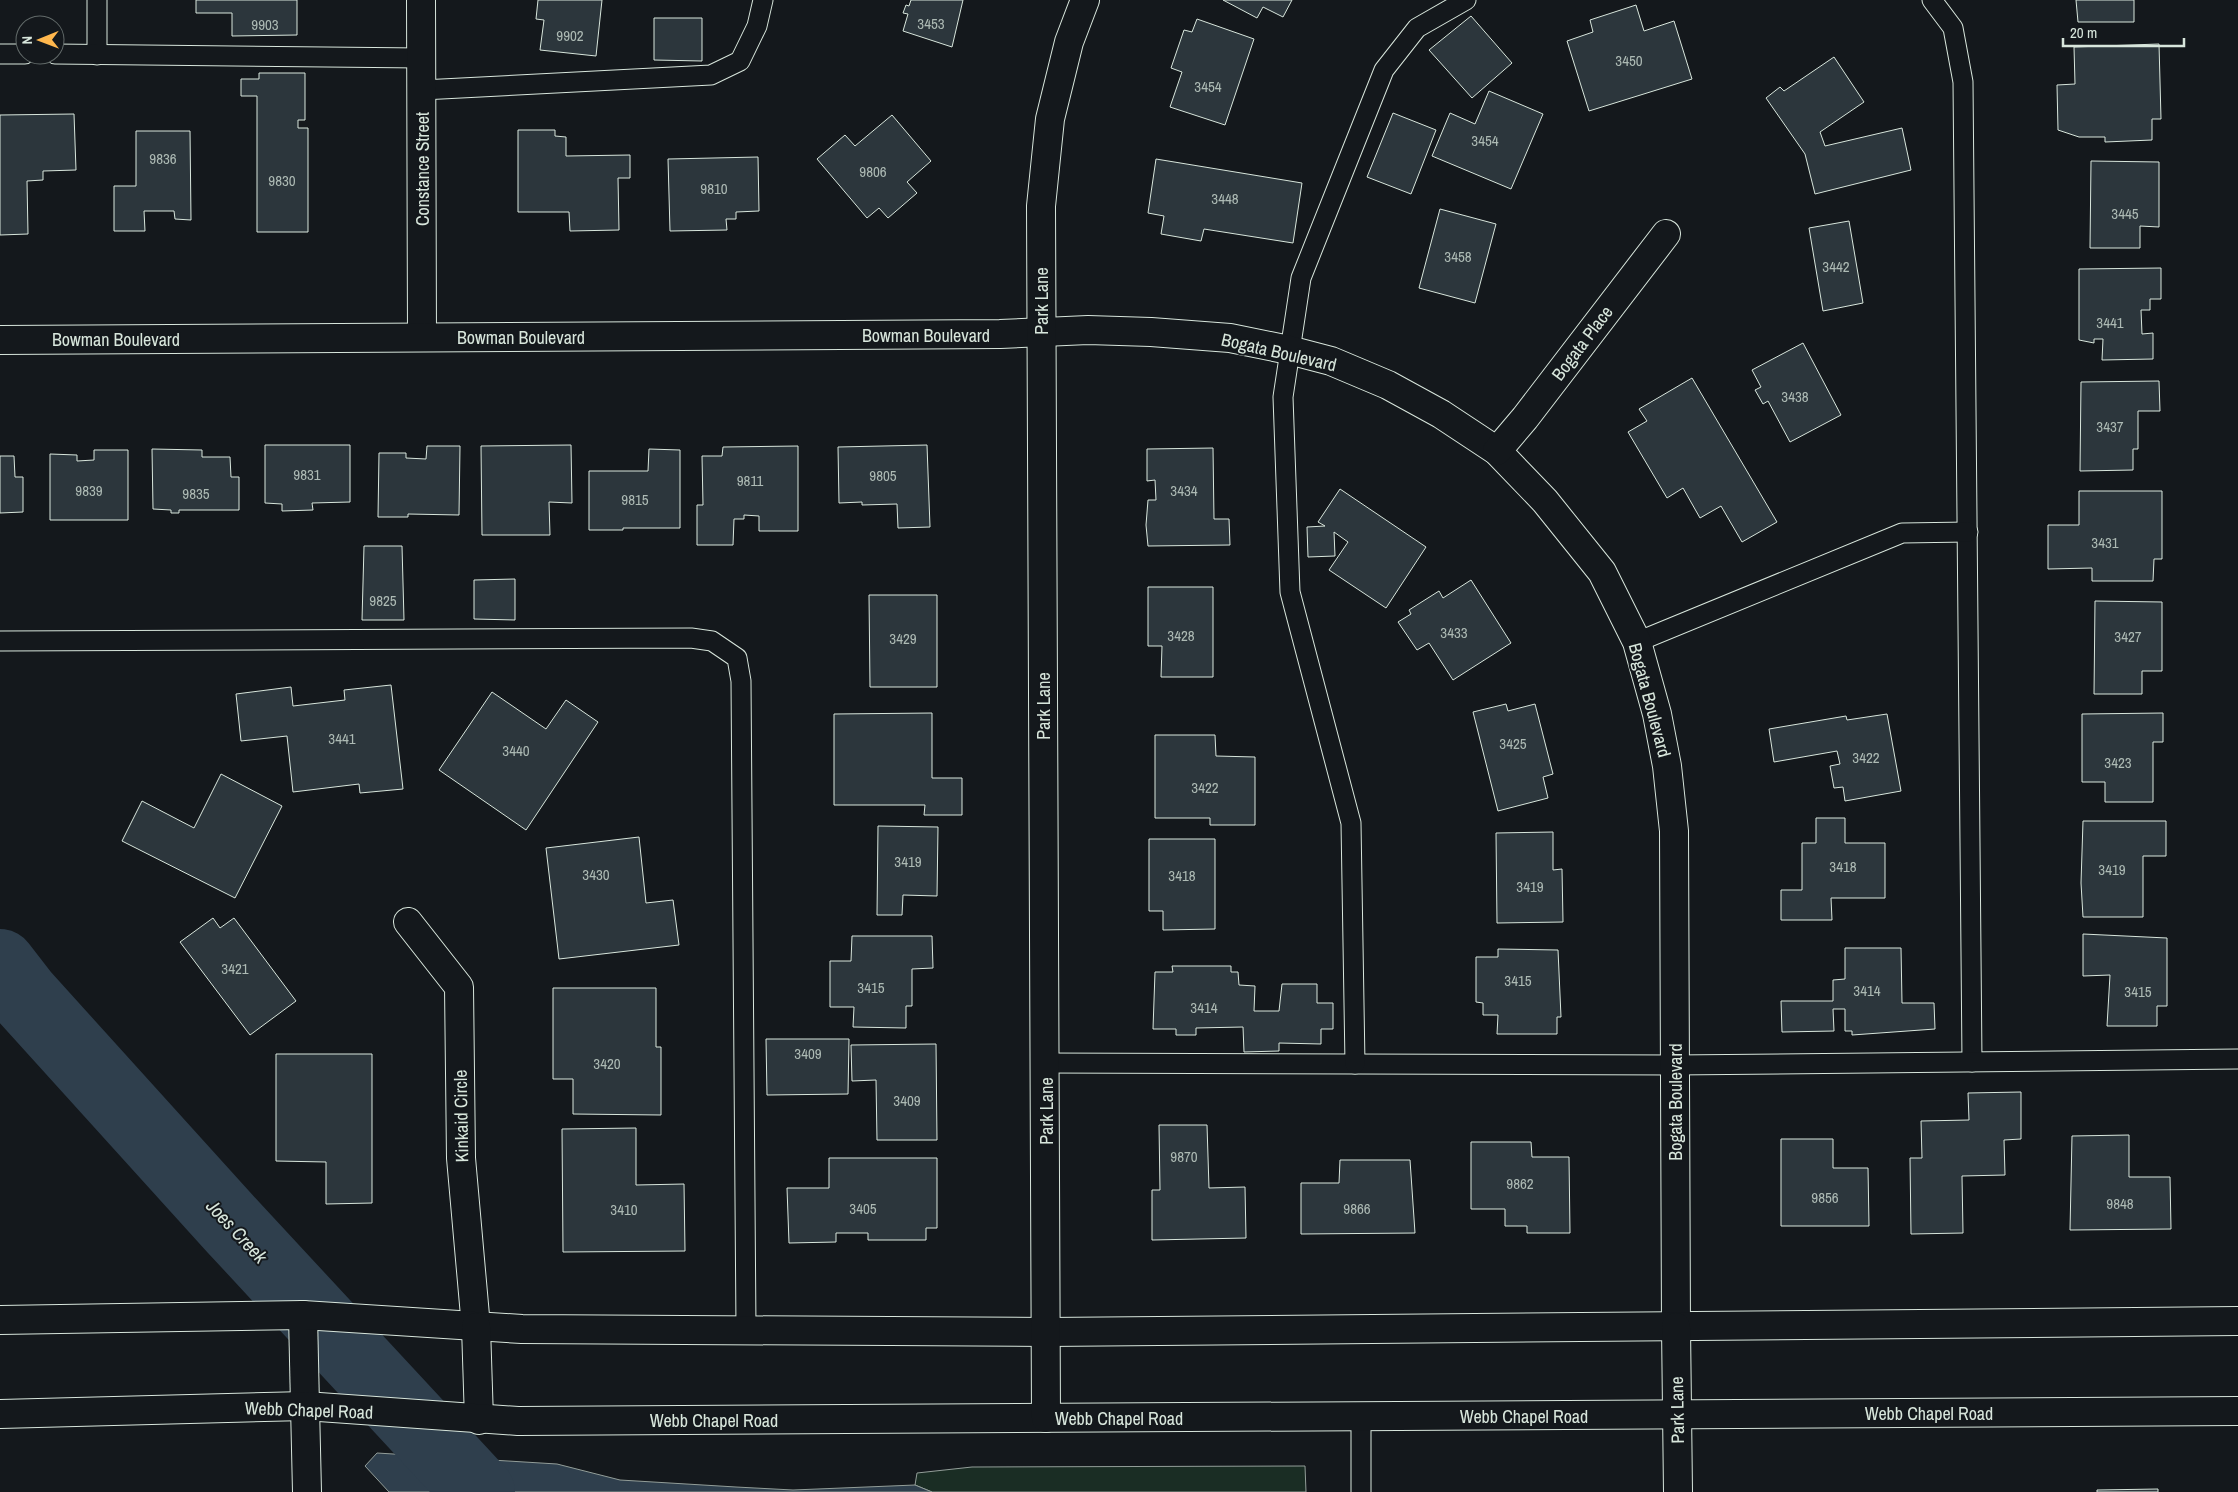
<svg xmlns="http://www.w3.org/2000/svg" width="2238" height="1492" viewBox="0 0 2238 1492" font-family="'Archivo Narrow',sans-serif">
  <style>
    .green { fill: #1a2d24; stroke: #939e99 }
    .water { fill: #2f3f4d; stroke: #939e99 }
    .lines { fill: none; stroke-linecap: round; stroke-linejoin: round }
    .river { stroke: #2f3f4d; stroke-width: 72 }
    .building { fill: #2c363c; stroke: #d8e6dc }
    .lane-casing { stroke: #d8e6dc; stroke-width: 21 }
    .street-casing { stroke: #d8e6dc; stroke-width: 30 }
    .secondary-casing { stroke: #d8e6dc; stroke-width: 30 }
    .lane { stroke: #14181c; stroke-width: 19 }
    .street { stroke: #14181c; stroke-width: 28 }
    .secondary { stroke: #14181c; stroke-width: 28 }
    .labels { text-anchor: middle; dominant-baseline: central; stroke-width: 4; stroke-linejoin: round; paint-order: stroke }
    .number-label { font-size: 15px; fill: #adbab4 }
    .street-label { font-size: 18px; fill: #d8e6dc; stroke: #14181c }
    .water-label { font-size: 19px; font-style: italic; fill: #d8e6dc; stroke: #14181c }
  </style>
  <rect width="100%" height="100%" fill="#14181c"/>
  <!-- green -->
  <path class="green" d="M1305,1466L1306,1492H932L915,1485L917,1473L972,1467Z"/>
  <!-- water -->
  <path class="water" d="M377,1453L557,1464L620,1480L736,1487L793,1490L915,1485L932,1492H389L365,1466Z"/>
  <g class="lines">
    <!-- river -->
    <path class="river" d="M0,965L24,996L234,1228L479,1492"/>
  </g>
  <!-- building -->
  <g class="building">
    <path d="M196,0H297V35L232,36V13H196Z"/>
    <path d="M538,0H602L596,56L540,50L544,20L536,19Z"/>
    <path d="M911,0H963L952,47L903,31L908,14L903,13L906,5L909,6Z"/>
    <path d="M1223,0H1292L1283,17L1263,7L1257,18Z"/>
    <path d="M2076,0H2134V22H2078Z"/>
    <path d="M1636,5L1644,31L1674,21L1692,79L1589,111L1567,41L1593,32L1590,20Z"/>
    <path d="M1471,16L1512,63L1472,98L1429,50Z"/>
    <path d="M654,18H702V61L654,60Z"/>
    <path d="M1197,19L1254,39L1225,125L1170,107L1182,72L1171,68L1184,30L1192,32Z"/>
    <path d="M2159,44L2161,119H2152V140L2105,142V137H2079L2058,130L2057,85L2075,84L2074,47Z"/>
    <path d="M1834,57L1864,102L1820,132L1825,146L1902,128L1911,170L1815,194L1805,154L1766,98L1780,87L1784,91Z"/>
    <path d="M259,73H305V120H298V128H308V232H257V96H241V79H259Z"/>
    <path d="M1489,91L1543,114L1511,189L1432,156L1450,113L1475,124Z"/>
    <path d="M1393,113L1436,130L1411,194L1367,177Z"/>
    <path d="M74,114L76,170L43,171V180L27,181L28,234L0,235V115Z"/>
    <path d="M892,115L931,161L907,182L917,193L888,218L879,208L867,218L817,159L845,135L855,146Z"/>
    <path d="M518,130H555V136L566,137V156L630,155V178H618L619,230L570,231L569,212H518Z"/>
    <path d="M136,131H190L191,220L175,219L174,211H144L145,231H114V186H136Z"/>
    <path d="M758,157L759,211L736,212V219H726L727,230L670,231L668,159Z"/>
    <path d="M1156,159L1302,183L1293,243L1204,229L1201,241L1161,234L1164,216L1148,213Z"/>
    <path d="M2091,161L2159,162V227L2140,226V248H2090Z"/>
    <path d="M1440,209L1496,224L1475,303L1419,288Z"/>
    <path d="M1849,221L1863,303L1823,311L1809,228Z"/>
    <path d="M2161,268V299H2150V310H2141L2142,334L2153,333V359L2102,360L2103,339H2094V343L2079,340V269Z"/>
    <path d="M1803,343L1841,415L1790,442L1768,401L1763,404L1755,390L1761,387L1752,370Z"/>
    <path d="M1692,378L1777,522L1742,542L1721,506L1700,518L1683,488L1667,498L1628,432L1647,421L1639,409Z"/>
    <path d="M2159,381L2160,411H2138V449H2133V470L2080,471L2081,382Z"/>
    <path d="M265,445H350V502L312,503L313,510L282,511V504L265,503Z"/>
    <path d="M571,445L572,503L549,502L550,535H482L481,446Z"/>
    <path d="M927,445L930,527L898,528L897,504L862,505V502L839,503L838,447Z"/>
    <path d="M427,446H460L459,515L408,514V517H378L379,453H406V458L426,459Z"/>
    <path d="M798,446V531H759V516L744,515V519H734L733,545H697V505H703L702,456H722L723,447Z"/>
    <path d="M1213,448L1214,519H1229L1230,545L1148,546L1146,525L1148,500H1156L1155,480L1147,481V449Z"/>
    <path d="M152,449L202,450V457H230L231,477H239V510H179V513H171V510L153,509Z"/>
    <path d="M649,449L680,450V528H623V530H589V471H648Z"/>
    <path d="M94,450H128V520H50V454L77,455V461L94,460Z"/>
    <path d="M0,456H14L15,477H23V512L0,513Z"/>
    <path d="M1340,489L1426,547L1386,608L1329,570L1348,542L1334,532L1335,556L1308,557L1307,527L1325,526L1318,522Z"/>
    <path d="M2079,491H2162V559H2154L2153,581H2092V568L2048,569V525H2079Z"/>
    <path d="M364,546H402L404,620H362Z"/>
    <path d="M515,579V620L474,619V580Z"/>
    <path d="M1471,580L1511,643L1453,680L1429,643L1417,650L1398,622L1411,614L1409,610L1439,591L1443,598Z"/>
    <path d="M1148,587H1213V677H1161L1162,646H1148Z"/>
    <path d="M869,595H937V687H870Z"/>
    <path d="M2095,601L2162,602V671H2142V694H2094Z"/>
    <path d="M391,685L403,789L360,793L359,784L293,792L287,736L241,741L236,694L291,687L293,706L345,700L344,690Z"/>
    <path d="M492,692L546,729L566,700L598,722L526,830L439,770Z"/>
    <path d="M1506,704L1508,711L1535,704L1553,774L1543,777L1548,798L1498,811L1473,712Z"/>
    <path d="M932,713V778H962V815H924L925,805H834V714Z"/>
    <path d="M2163,713V742H2153V802H2105V782H2082V714Z"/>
    <path d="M1887,714L1901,791L1845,801L1843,787L1834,788L1830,766L1840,764L1837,751L1774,762L1769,729L1846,716L1847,720Z"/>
    <path d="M1155,735H1215L1216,756L1255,757V825H1210V818H1155Z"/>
    <path d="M221,774L282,806L235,898L122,841L142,801L194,828Z"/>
    <path d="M1816,818H1845V843H1885V898H1831L1832,920H1781V890H1802V843H1816Z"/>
    <path d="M2083,821H2166V856H2143V917H2083L2081,883Z"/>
    <path d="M878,826L938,827L937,896L903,895L902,915H877Z"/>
    <path d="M1553,832V870L1562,869L1563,922L1497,923L1496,833Z"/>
    <path d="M639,837L646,903L673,900L679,945L559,959L546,848Z"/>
    <path d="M1149,839H1215V929L1163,930V911H1149Z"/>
    <path d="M213,918L220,928L234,918L296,1001L250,1035L180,942Z"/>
    <path d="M2083,934L2167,938V1006H2157V1026H2107L2110,975L2083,976Z"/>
    <path d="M852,936H932L933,968L912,969V1006H906V1028L853,1027L854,1007H830V961H851Z"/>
    <path d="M1845,948H1901L1902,1003H1934L1935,1029L1852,1035V1031H1845V1009H1833L1834,1031L1782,1032L1781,1001H1833V980L1845,979Z"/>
    <path d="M1498,949L1558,950L1561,1017H1557V1034H1497L1498,1015H1483V1003L1476,1002V957H1498Z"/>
    <path d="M1172,966H1231V972H1238L1239,985L1255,986L1254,1011H1279L1282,984H1317V1003H1333V1029H1321V1044L1279,1043V1051L1244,1052L1243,1027L1196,1028V1035H1176V1029H1153L1155,972H1173Z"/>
    <path d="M553,988H656V1047H661V1115L573,1114V1079H553Z"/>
    <path d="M766,1039H849L848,1094L767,1095Z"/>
    <path d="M936,1044L937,1140H877L876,1080L852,1081L851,1045Z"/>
    <path d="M276,1054H372V1203L326,1204V1162L276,1161Z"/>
    <path d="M2021,1092V1139L2004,1140L2005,1175L1962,1176L1963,1233L1911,1234L1910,1158H1922L1921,1121L1969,1120L1968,1093Z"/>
    <path d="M1159,1125H1207L1209,1188L1245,1187L1246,1238L1152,1240V1190H1160Z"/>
    <path d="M636,1128V1185L684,1184L685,1251L563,1252L562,1129Z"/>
    <path d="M2129,1135V1177H2170L2171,1229L2070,1230L2072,1136Z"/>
    <path d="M1781,1139H1833V1168H1868L1869,1226H1781Z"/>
    <path d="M1471,1142H1531L1532,1157H1569L1570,1233H1527V1226H1505V1209H1471Z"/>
    <path d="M829,1158H937V1228H926V1240H868V1233H836V1242L789,1243L787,1188H829Z"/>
    <path d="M1340,1160H1410L1415,1233L1301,1234V1183H1339Z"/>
    <path d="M2158,1489V1492H2097V1490Z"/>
  </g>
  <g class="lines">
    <!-- lane casing -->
    <g class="lane-casing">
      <g id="lane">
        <path d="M97,0V55"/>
        <path d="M1932,0L1953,28L1963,82L1972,1062"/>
        <path d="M0,54H25"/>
        <path d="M55,54L421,58"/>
        <path d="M422,90L711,75L740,61L757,26L763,0"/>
        <path d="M0,641L691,638L712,641L737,658L741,681L746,1329"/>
        <path d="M1637,642L1902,533L1968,532"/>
        <path d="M1045,1063L1675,1065L2238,1059"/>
        <path d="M1355,1064L1351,823L1290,592L1283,397L1301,278L1384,70L1417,28L1466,0"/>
        <path d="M1361,1417V1492"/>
      </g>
    </g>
    <!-- street casing -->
    <g class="street-casing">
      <g id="street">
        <path d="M421,0L422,337"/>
        <path d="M0,340L1000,334L1088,330L1151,332L1230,338L1289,350L1331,361L1388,385L1441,414L1497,451L1545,501L1602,572L1637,642L1657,714L1667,766L1674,831L1676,1327"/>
        <path d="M1497,451L1525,418L1666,234"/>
        <path d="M408,922L459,987L461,1158L476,1327"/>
        <path d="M305,1406L307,1492"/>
      </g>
    </g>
    <!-- secondary casing -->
    <g class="secondary-casing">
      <g id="secondary">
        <path d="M303,1315L305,1406"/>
        <path d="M0,1320L303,1315L522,1329L1047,1332L2238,1321"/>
        <path d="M476,1327L479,1420"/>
        <path d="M1676,1327L1678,1492"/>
        <path d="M0,1414L305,1406L518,1421L2238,1411"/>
        <path d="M1046,1418L1041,206L1050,119L1069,42L1085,0"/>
      </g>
    </g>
    <!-- lane -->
    <use href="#lane" class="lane"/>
    <!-- street -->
    <use href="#street" class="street"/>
    <!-- secondary -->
    <use href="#secondary" class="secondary"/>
  </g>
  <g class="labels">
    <!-- number labels -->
    <g class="number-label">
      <text x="931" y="23">3453</text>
      <text x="265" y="24">9903</text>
      <text x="570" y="35">9902</text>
      <text x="1629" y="60">3450</text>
      <text x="1208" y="86">3454</text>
      <text x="1485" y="140">3454</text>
      <text x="163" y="158">9836</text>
      <text x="873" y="171">9806</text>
      <text x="282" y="180">9830</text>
      <text x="714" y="188">9810</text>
      <text x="1225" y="198">3448</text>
      <text x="2125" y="213">3445</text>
      <text x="1458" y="256">3458</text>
      <text x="1836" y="266">3442</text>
      <text x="2110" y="322">3441</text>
      <text x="1795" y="396">3438</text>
      <text x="2110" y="426">3437</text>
      <text x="307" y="474">9831</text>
      <text x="883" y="475">9805</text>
      <text x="750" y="480">9811</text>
      <text x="89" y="490">9839</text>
      <text x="1184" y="490">3434</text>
      <text x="196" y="493">9835</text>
      <text x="635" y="499">9815</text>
      <text x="2105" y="542">3431</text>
      <text x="383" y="600">9825</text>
      <text x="1454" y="632">3433</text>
      <text x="1181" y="635">3428</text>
      <text x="2128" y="636">3427</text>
      <text x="903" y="638">3429</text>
      <text x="342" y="738">3441</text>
      <text x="1513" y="743">3425</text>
      <text x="516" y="750">3440</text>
      <text x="1866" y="757">3422</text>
      <text x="2118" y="762">3423</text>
      <text x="1205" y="787">3422</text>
      <text x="908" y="861">3419</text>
      <text x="1843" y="866">3418</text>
      <text x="2112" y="869">3419</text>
      <text x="596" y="874">3430</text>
      <text x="1182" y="875">3418</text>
      <text x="1530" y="886">3419</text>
      <text x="235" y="968">3421</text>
      <text x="1518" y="980">3415</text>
      <text x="871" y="987">3415</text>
      <text x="1867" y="990">3414</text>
      <text x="2138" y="991">3415</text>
      <text x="1204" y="1007">3414</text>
      <text x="808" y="1053">3409</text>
      <text x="607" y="1063">3420</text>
      <text x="907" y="1100">3409</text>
      <text x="1184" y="1156">9870</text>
      <text x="1520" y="1183">9862</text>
      <text x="1825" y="1197">9856</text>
      <text x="2120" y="1203">9848</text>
      <text x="863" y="1208">3405</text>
      <text x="1357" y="1208">9866</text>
      <text x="624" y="1209">3410</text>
    </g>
    <!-- street labels -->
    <g class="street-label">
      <text transform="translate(422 169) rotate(-90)">Constance Street</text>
      <text transform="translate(1041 301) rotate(-90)">Park Lane</text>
      <text x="926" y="335">Bowman Boulevard</text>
      <text x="521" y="337">Bowman Boulevard</text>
      <text x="116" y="339">Bowman Boulevard</text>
      <text transform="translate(1582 343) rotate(-53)">Bogata Place</text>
      <text transform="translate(1279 352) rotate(13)">Bogata Boulevard</text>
      <text transform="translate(1650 700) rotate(75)">Bogata Boulevard</text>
      <text transform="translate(1043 706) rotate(-90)">Park Lane</text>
      <text transform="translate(1675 1102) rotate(-90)">Bogata Boulevard</text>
      <text transform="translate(1046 1111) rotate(-90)">Park Lane</text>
      <text transform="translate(461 1116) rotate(-91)">Kinkaid Circle</text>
      <text transform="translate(309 1410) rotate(2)">Webb Chapel Road</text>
      <text transform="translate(1677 1410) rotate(-91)">Park Lane</text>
      <text x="1929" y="1413">Webb Chapel Road</text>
      <text x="1524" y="1416">Webb Chapel Road</text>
      <text x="1119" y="1418">Webb Chapel Road</text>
      <text x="714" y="1420">Webb Chapel Road</text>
    </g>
    <!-- water labels -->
    <g class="water-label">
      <text transform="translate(237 1231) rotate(47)">Joes Creek</text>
    </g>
  </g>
  <!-- north arrow -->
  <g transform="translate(40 40) rotate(269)"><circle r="24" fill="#14181c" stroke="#626a69"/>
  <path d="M0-4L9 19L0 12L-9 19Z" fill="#ffb74d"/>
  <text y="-8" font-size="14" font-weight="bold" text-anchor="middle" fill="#d8e6dc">N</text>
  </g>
  <!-- scale -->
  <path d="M2063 38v8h121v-8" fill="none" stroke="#d8e6dc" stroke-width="2.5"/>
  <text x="2070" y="38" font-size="15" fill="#d8e6dc" stroke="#14181c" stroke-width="4" paint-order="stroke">20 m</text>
</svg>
